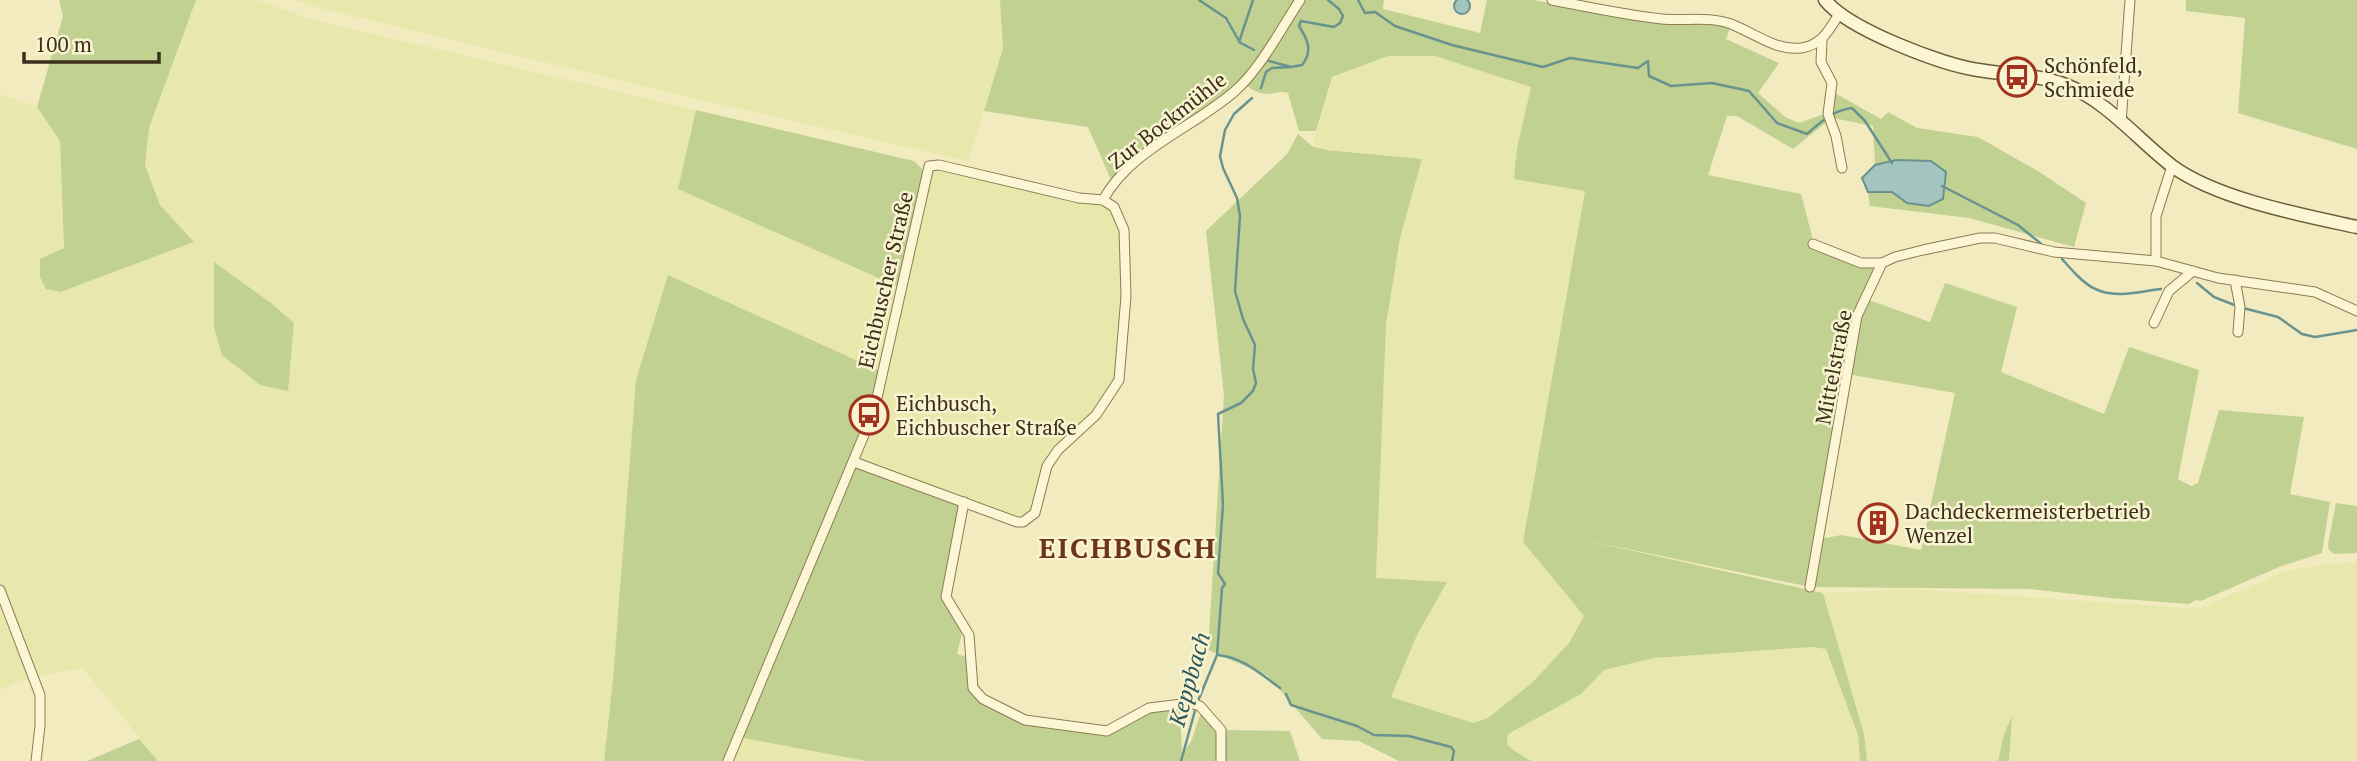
<svg xmlns="http://www.w3.org/2000/svg" width="2357" height="761" viewBox="0 0 2357 761" font-family="'PT Serif',serif">
  <style>
    .farmland { fill: #e9e8ac }
    .green { fill: #c1d192; fill-rule: evenodd }
    .water { fill: #a3c4bf; stroke: #69938e; stroke-width: 2 }
    .lines { fill: none; stroke-linecap: round; stroke-linejoin: round }
    .stream { stroke: #69938e; stroke-width: 2.5 }
    .street-casing { stroke: #8d7b56; stroke-width: 11 }
    .secondary-casing { stroke: #6f5c39; stroke-width: 15 }
    .street { stroke: #fcf6d4; stroke-width: 9 }
    .secondary { stroke: #fcf6d4; stroke-width: 12 }
    .labels { text-anchor: middle; dominant-baseline: central; stroke-width: 5; stroke-linejoin: round; paint-order: stroke }
    .poi-label { font-size: 21px; fill: #3b2f1c; stroke: #f9f3d0; text-anchor: start }
    .street-label { font-size: 21px; fill: #3b2f1c; stroke: #f9f3d0 }
    .water-label { font-size: 23px; font-style: italic; fill: #29585c; stroke: #f9f3d0 }
    .district-label { font-size: 28px; font-weight: bold; letter-spacing: 2px; fill: #6c3517; stroke: #f9f3d0 }
  </style>
  <rect width="100%" height="100%" fill="#f2ebbf"/>
  <!-- farmland -->
  <g class="farmland">
    <path d="M196,0H258L310,19L696,110L678,189L923,179L922,169L936,172L945,170L1103,205L1113,212L1120,229L1126,296L1119,380L1096,415L1047,466L1035,513L1023,522L964,502L853,456L880,371L668,275L636,380L613,679L604,761H158L83,668L34,677L13,683L0,690V94L37,107L60,141L64,249L139,262L194,242L160,205L145,165L149,128Z"/>
    <path d="M295,0H1000L1003,48L968,161L697,99L311,6Z"/>
    <path d="M1388,56H1435L1531,87L1517,148L1585,191L1523,542L1584,616L1569,643L1533,683L1488,718L1473,723L1391,697L1417,635L1446,583L1376,578L1386,325L1400,238L1422,159L1326,150L1313,144L1332,77Z"/>
    <path d="M2357,562V761H2009L2011,752L2004,734L1998,761H1867L1864,734L1823,593L1914,589L2198,609L2286,571L2327,564Z"/>
    <path d="M1812,647L1826,649L1858,735L1860,761H1531L1513,750L1507,744L1508,734L1581,694L1604,670L1654,658Z"/>
    <path d="M738,737L866,761H728Z"/>
  </g>
  <!-- green -->
  <g class="green">
    <path d="M59,0H196L149,128L145,165L160,205L194,242L60,292L46,289L40,277V259L64,248L60,141L37,107L63,16Z"/>
    <path d="M1000,0H1384L1383,9L1480,33L1487,0H1533L1656,22L1716,25L1730,28L1726,39L1779,63L1758,93L1785,117L1799,123L1824,114L1828,121L1793,149L1737,116H1727L1708,175L1801,194L1814,244L1861,263H1882L1866,299L1930,322L1945,283L2017,307L2001,372L2104,414L2129,347L2199,370L2178,479L2191,486L2198,483L2219,410L2304,417L2290,494L2330,502L2322,553L2279,567L2201,601L2196,600L2189,604L2110,598L2030,589L1810,587L1580,539L1823,593L1864,734L1867,761H1860L1858,735L1826,649L1812,647L1654,658L1604,670L1581,694L1508,734L1507,744L1513,750L1531,761H1399L1359,741L1322,739L1268,676L1208,650L1224,395L1206,231L1287,154L1298,134L1312,146L1326,150L1422,159L1400,238L1386,325L1376,578L1447,582L1417,635L1391,697L1473,723L1488,718L1533,682L1569,643L1584,616L1523,542L1585,191L1514,179L1517,148L1531,87L1435,56H1388L1332,77L1316,131H1299L1288,93C1280,90 1273,94 1265,94C1255,93 1247,86 1239,80C1200,117 1152,145 1111,180L1088,127L984,111L1003,48ZM1847,374L1955,393L1921,550L1842,535L1819,539Z"/>
    <path d="M2186,0H2357V149L2238,113L2245,18L2186,11Z"/>
    <path d="M1833,92L1881,119L1888,112L1917,128L1978,137L2041,173L2086,203L2074,247L1969,218L1870,206L1868,192H1892L1907,203L1929,206L1943,199L1946,172L1896,160L1875,165L1873,126L1833,118L1830,111Z"/>
    <path d="M696,110L914,161L922,169L923,179L899,287L678,189Z"/>
    <path d="M214,262L271,303L294,323L288,391L260,385L222,355L214,327Z"/>
    <path d="M668,275L880,371L868,417L853,456L964,502L946,597L969,635L962,633L957,654L973,659V688L983,699L1025,720L1107,731L1149,708L1180,703L1182,753L1191,742L1202,709L1221,730L1290,731L1300,761H866L738,737L728,761H604L613,679L636,380Z"/>
    <path d="M2336,503L2357,506V553L2334,554L2329,550L2328,544Z"/>
    <path d="M2012,716L2009,761H1998L2004,734Z"/>
    <path d="M139,739L158,761H87Z"/>
  </g>
  <!-- water -->
  <g class="water">
    <circle cx="1462" cy="6" r="8"/>
    <path d="M1896,160L1931,161L1946,172L1943,199L1929,206L1907,203L1892,192H1868L1862,178L1875,165Z"/>
  </g>
  <g class="lines">
    <!-- stream -->
    <g class="stream">
      <path d="M1199,0L1226,18L1239,41"/>
      <path d="M1253,0L1239,42L1254,50"/>
      <path d="M1358,0L1365,13L1375,12L1395,26L1452,45L1543,67L1570,58L1638,68L1648,61L1649,76L1671,86L1712,83L1749,91L1777,123L1807,134C1821,122 1833,110 1852,108L1865,121L1892,163"/>
      <path d="M1291,67L1302,65C1313,51 1308,40 1299,26L1301,21L1334,27L1340,23L1343,16L1339,9L1328,0"/>
      <path d="M1261,88L1266,72L1272,68L1291,67L1269,61"/>
      <path d="M1942,186L2018,225L2045,247"/>
      <path d="M2062,259C2085,285 2097,298 2133,293C2143,292 2151,290 2161,289"/>
      <path d="M2197,283L2214,297L2237,306"/>
      <path d="M2243,308L2278,317L2302,334L2315,337L2357,330"/>
      <path d="M1218,655C1244,658 1259,673 1280,688"/>
      <path d="M1286,694L1291,705L1357,726L1374,735L1409,736L1451,747L1454,751L1452,761"/>
      <path d="M1198,701L1217,655L1222,588L1225,584L1218,573L1223,505L1218,414L1241,403L1253,391L1256,383L1253,369L1255,345L1243,319L1235,291L1240,216L1237,198L1223,168L1220,156L1225,130L1234,114L1252,98"/>
      <path d="M1181,761L1196,707"/>
    </g>
    <!-- street casing -->
    <g class="street-casing">
      <g id="street">
        <path d="M1552,0C1588,7 1625,15 1662,19C1684,21 1710,16 1731,24C1754,33 1776,51 1801,48C1822,45 1829,30 1839,14"/>
        <path d="M1822,40L1821,62L1832,83L1828,114L1836,136L1842,168"/>
        <path d="M2121,123L2130,0"/>
        <path d="M1103,200C1131,149 1193,128 1235,91C1260,69 1281,29 1300,0"/>
        <path d="M1813,244L1861,263H1882"/>
        <path d="M2156,261V216L2172,166"/>
        <path d="M2235,280L2240,307L2238,332"/>
        <path d="M2154,323L2169,291L2193,271"/>
        <path d="M964,502L946,597L969,635L973,688L983,699L1025,720L1107,731L1149,708L1190,703L1200,706L1221,730V761"/>
        <path d="M1810,587L1857,316L1882,263L1895,257L1923,250L1980,238H1995L2054,252L2156,261L2218,278L2315,292L2357,311"/>
        <path d="M0,590L40,695V726L36,761"/>
        <path d="M728,761L874,411L929,166L939,165L1079,198L1103,200L1114,207L1124,230L1126,296L1119,380L1096,415L1058,450L1047,466L1035,513L1023,522H1017L854,462"/>
      </g>
    </g>
    <!-- secondary casing -->
    <g class="secondary-casing">
      <path id="secondary" d="M1825,0C1848,29 1940,64 1978,70C2007,75 2037,74 2066,85C2107,101 2137,139 2172,166C2217,199 2302,215 2357,227"/>
    </g>
    <!-- street -->
    <use href="#street" class="street"/>
    <!-- secondary -->
    <use href="#secondary" class="secondary"/>
  </g>
  <!-- icons -->
  <defs>
    <g id="bus-ring" transform="scale(2.0125)"><circle r="9.5" fill="#f9f3d0" stroke="#a23220" stroke-width="1.5"/><path d="M-5-6H5V4H4V6H2V4H-2V6H-4V4H-5ZM-3.5-4V0h7V-4ZM-3.5 1.2v1.5H-2V1.2ZM2 1.2v1.5H3.5V1.2Z" fill="#a23220"/></g>
    <g id="building-ring" transform="scale(2.0125)"><circle r="9.5" fill="#f9f3d0" stroke="#a23220" stroke-width="1.5"/><path d="M-4-6H4V6H1V3H-1V6H-4ZM-2.5-4.3h1.7v1.8h-1.7ZM.8-4.3h1.7v1.8H.8ZM-2.5-1h1.7V.8h-1.7ZM.8-1h1.7V.8H.8Z" fill="#a23220"/></g>
  </defs>
  <g fill-rule="evenodd">
    <use href="#bus-ring" x="2017" y="77"/>
    <use href="#bus-ring" x="869" y="415"/>
    <use href="#building-ring" x="1878" y="523"/>
  </g>
  <g class="labels">
    <!-- poi labels -->
    <g class="poi-label">
      <text x="2044" y="65">Schönfeld,<tspan x="2044" dy="24">Schmiede</tspan></text>
      <text x="896" y="403">Eichbusch,<tspan x="896" dy="24">Eichbuscher Straße</tspan></text>
      <text x="1905" y="511">Dachdeckermeisterbetrieb<tspan x="1905" dy="24">Wenzel</tspan></text>
    </g>
    <!-- street labels -->
    <g class="street-label">
      <text transform="translate(1167 120) rotate(-38)">Zur Bockmühle</text>
      <text transform="translate(885 280) rotate(-77)">Eichbuscher Straße</text>
      <text transform="translate(1833 367) rotate(-79)">Mittelstraße</text>
    </g>
    <!-- water labels -->
    <g class="water-label">
      <text transform="translate(1189 679) rotate(-74)">Keppbach</text>
    </g>
    <!-- district labels -->
    <g class="district-label">
      <text x="1128" y="547">EICHBUSCH</text>
    </g>
  </g>
  <!-- scale -->
  <path d="M24 52v10h135v-10" fill="none" stroke="#3b2f1c" stroke-width="3.5"/>
  <text x="35" y="52" font-size="21" fill="#3b2f1c" stroke="#f9f3d0" stroke-width="5" paint-order="stroke">100 m</text>
</svg>
